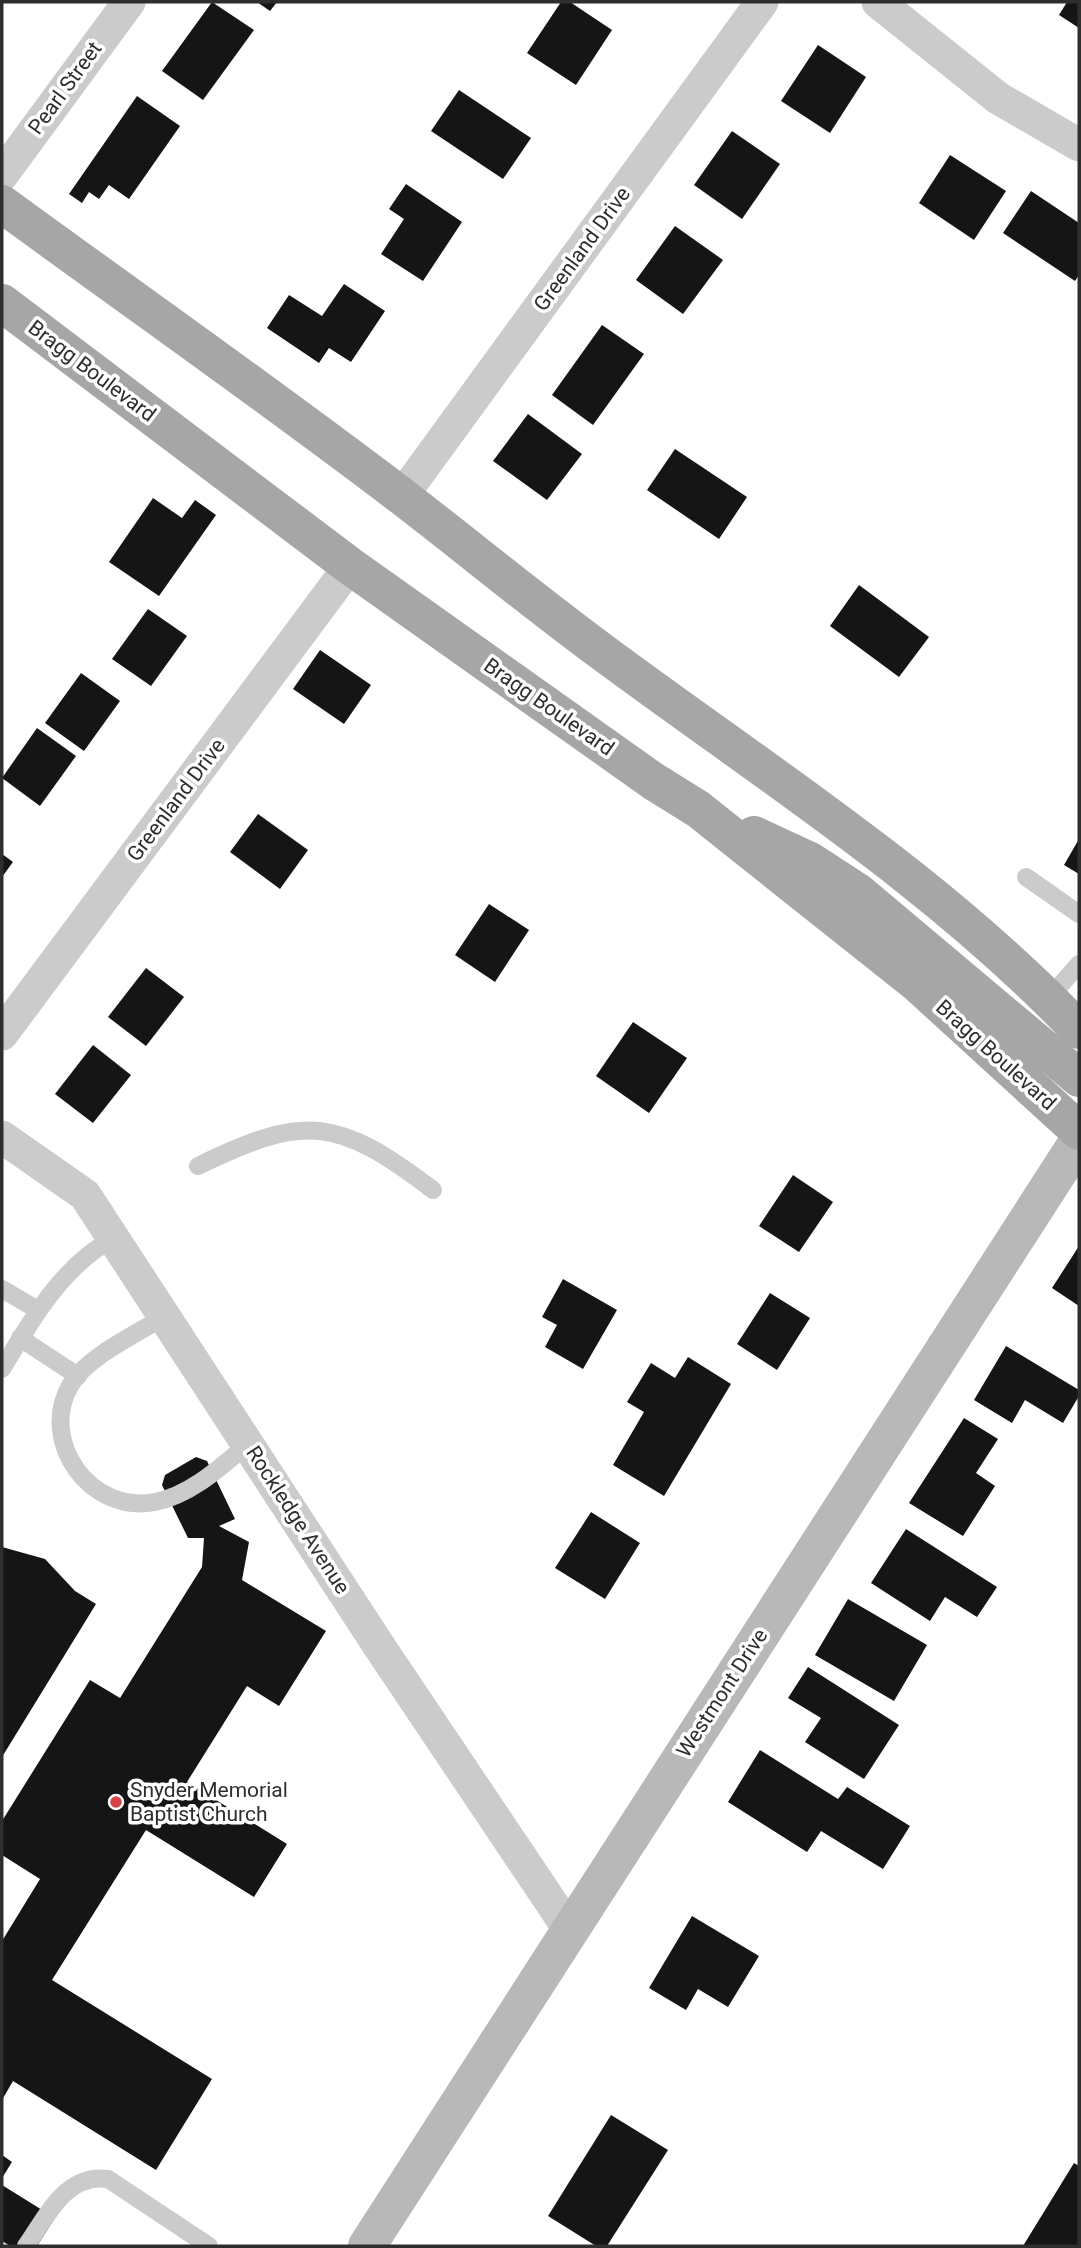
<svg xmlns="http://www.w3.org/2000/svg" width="1081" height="2248" viewBox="0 0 1081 2248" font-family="Roboto,sans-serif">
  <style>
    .building { fill: #151515 }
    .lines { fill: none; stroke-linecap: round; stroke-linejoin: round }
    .lane { stroke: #cbcbcb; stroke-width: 18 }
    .street { stroke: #cbcbcb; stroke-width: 33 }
    .secondary { stroke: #b8b8b8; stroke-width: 38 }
    .primary { stroke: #a6a6a6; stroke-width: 38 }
    .poi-dot { fill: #d34245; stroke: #fff; stroke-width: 2.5 }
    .labels { text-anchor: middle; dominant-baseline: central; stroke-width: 7; stroke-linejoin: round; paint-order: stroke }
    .street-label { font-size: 21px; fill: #2e2e2e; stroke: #fff }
    .poi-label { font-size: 21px; fill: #2e2e2e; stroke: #fff; text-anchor: start }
  </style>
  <rect width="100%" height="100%" fill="#fff"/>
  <!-- building -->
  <g class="building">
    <path d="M212,2L254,30L203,100L162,71Z"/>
    <path d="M257,2H277L270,11Z"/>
    <path d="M561,2H570L612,30L576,85L527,53Z"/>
    <path d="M1067,2H1079V28L1059,15Z"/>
    <path d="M818,45L866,77L830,133L781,101Z"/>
    <path d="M459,90L531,138L503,179L431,131Z"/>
    <path d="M137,96L180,126L129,199L109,185L99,199L89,192L82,203L69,194Z"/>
    <path d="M732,131L780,164L742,219L694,185Z"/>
    <path d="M950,155L1006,191L974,240L919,203Z"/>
    <path d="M406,184L462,222L423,281L381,254L404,219L389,209Z"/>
    <path d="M1031,191L1079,223V275L1075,281L1003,233Z"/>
    <path d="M675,226L723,260L683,314L636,280Z"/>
    <path d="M344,284L385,311L351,362L329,348L319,363L267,328L289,295L322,316Z"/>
    <path d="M602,325L644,354L593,425L552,395Z"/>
    <path d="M528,414L582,454L547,500L493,461Z"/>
    <path d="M675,449L747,497L719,539L647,490Z"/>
    <path d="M153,498L182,518L195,500L216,515L159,596L109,562Z"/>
    <path d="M859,585L929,637L899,677L830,626Z"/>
    <path d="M148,609L187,636L151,686L112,659Z"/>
    <path d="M320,650L371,685L344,724L293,689Z"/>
    <path d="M81,673L120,701L84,751L45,723Z"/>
    <path d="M37,728L76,756L40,806L2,778Z"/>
    <path d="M258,814L308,850L280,889L230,852Z"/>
    <path d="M1079,839V874L1064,865Z"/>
    <path d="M2,854L13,862L2,877Z"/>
    <path d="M489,904L529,930L495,982L455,955Z"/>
    <path d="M146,968L184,997L146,1046L108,1017Z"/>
    <path d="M633,1022L687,1058L649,1113L596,1076Z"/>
    <path d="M93,1045L131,1075L93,1123L55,1094Z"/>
    <path d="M793,1175L833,1202L799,1252L759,1226Z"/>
    <path d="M1079,1246V1306L1052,1288Z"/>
    <path d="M563,1279L617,1310L583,1369L545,1347L557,1325L542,1317Z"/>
    <path d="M770,1293L810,1318L777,1370L737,1344Z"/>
    <path d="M1006,1346L1079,1390V1396L1063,1423L1025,1400L1012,1423L974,1400Z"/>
    <path d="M688,1357L731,1384L664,1496L613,1465L644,1412L627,1402L651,1363L675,1378Z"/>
    <path d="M964,1418L998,1439L976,1473L995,1486L963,1536L909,1503Z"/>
    <path d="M196,1457L207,1461L235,1519L219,1526L249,1542L242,1580L326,1631L279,1706L247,1686L187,1782L287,1844L254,1897L146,1830L52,1980L212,2079L156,2170L13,2081L2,2100V1941L40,1879L2,1855V1821L90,1680L120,1698L202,1567L204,1538H188L162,1485L165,1475Z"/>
    <path d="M591,1512L640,1543L605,1599L555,1568Z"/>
    <path d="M906,1529L997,1587L977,1617L945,1597L930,1621L871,1583Z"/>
    <path d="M2,1547L45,1559L75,1591L96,1604L2,1757Z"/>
    <path d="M848,1599L927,1645L894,1701L815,1655Z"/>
    <path d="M808,1667L899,1725L864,1779L805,1742L821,1718L788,1698Z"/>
    <path d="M760,1750L838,1799L847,1787L910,1826L883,1869L821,1831L807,1852L728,1802Z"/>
    <path d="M692,1916L759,1956L728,2007L698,1989L686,2010L649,1988Z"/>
    <path d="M611,2115L668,2150L607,2246H596L548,2216Z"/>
    <path d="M2,2155L12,2162L2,2178Z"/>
    <path d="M1074,2163L1079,2166V2246H1023Z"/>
    <path d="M2,2185L55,2218L37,2246H10L2,2241Z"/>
  </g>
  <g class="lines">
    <!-- lane -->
    <g class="lane">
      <path d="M1026,877L1079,914"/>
      <path d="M1049,998L1079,964"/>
      <path d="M198,1166C306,1113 338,1118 433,1190"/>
      <path d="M2,1289L38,1310"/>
      <path d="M165,1316C137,1334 88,1356 71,1384C37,1441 91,1515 155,1502C191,1495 222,1466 249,1443"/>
      <path d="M20,1338L78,1376"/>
      <path d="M2,1369C31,1320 63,1265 114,1238"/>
      <path d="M26,2246C47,2216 66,2173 108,2179L209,2246"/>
    </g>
    <!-- street -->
    <g class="street">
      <path d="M878,2L998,98L1079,145"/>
      <path d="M2,175L129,2"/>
      <path d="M402,496L762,2"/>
      <path d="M2,1034L350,566"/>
      <path d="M2,1137L85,1195L379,1646L569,1929"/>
    </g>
    <!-- secondary -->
    <path class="secondary" d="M367,2246L1079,1140"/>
    <!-- primary -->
    <g class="primary">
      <path d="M2,204C136,302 272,397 404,498C473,551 539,606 609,657C770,776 940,884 1079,1030"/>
      <path d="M2,303L350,566L653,781L698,809L918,984L1079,1131"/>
      <path d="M754,835L810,861L859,893L1079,1078"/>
    </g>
  </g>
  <!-- markers -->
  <circle class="poi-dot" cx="116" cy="1802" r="7"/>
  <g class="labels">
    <!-- street labels -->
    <g class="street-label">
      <text transform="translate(65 88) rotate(-54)">Pearl Street</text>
      <text transform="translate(582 249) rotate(-54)">Greenland Drive</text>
      <text transform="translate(92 371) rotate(37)">Bragg Boulevard</text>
      <text transform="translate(549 707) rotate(35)">Bragg Boulevard</text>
      <text transform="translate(176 800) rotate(-53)">Greenland Drive</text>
      <text transform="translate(996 1055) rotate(42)">Bragg Boulevard</text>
      <text transform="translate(298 1520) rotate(57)">Rockledge Avenue</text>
      <text transform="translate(722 1693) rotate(-57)">Westmont Drive</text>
    </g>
    <!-- poi labels -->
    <g class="poi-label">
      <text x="130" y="1790">Snyder Memorial<tspan x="130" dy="24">Baptist Church</tspan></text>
    </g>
  </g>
  <!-- border -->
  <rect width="1081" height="2248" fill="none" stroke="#2e2e2e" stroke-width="7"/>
</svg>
